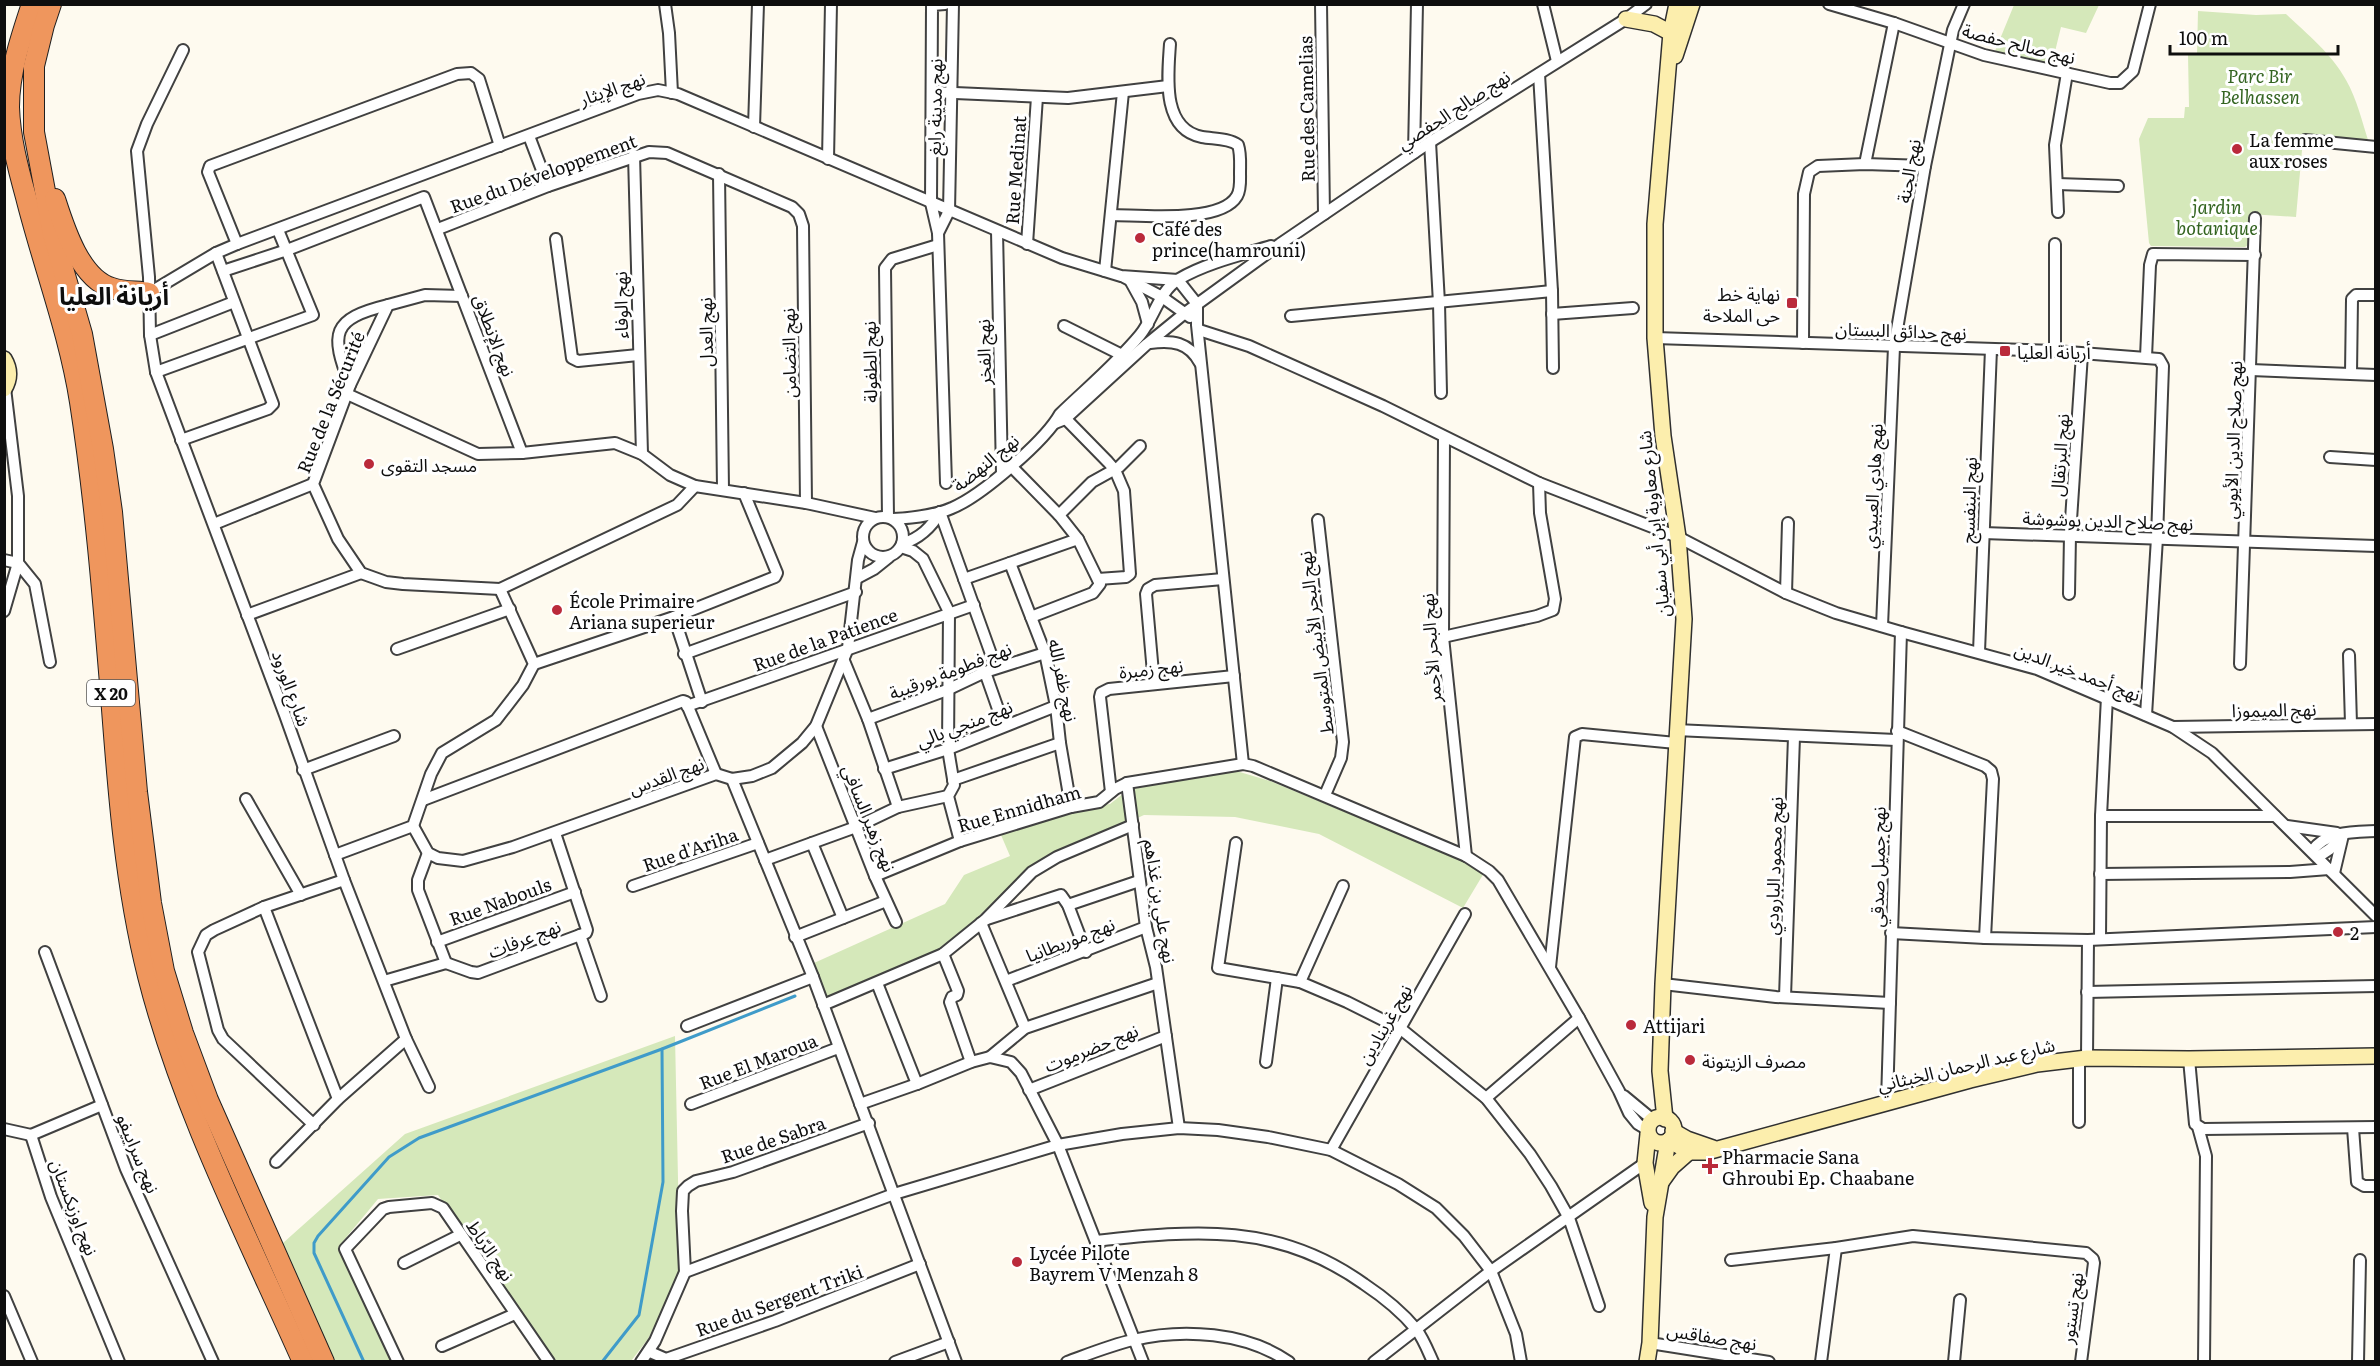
<svg xmlns="http://www.w3.org/2000/svg" width="2380" height="1366" viewBox="0 0 2380 1366" font-family="Literata,'Noto Sans Arabic',serif">
  <style>
    .green { fill: #d5e8ba }
    .lines { fill: none; stroke-linecap: round; stroke-linejoin: round }
    .stream { stroke: #3f9bc9; stroke-width: 3 }
    .street-casing { stroke: #414141; stroke-width: 14 }
    .secondary-casing { stroke: #303030; stroke-width: 18 }
    .highway-casing { stroke: #1f1f1f; stroke-width: 22 }
    .street { stroke: #fff; stroke-width: 10 }
    .secondary { stroke: #fceead; stroke-width: 15 }
    .highway { stroke: #ef965d; stroke-width: 20 }
    .poi-dot { fill: #ba2a3b; stroke: #fff; stroke-width: 2 }
    .labels { text-anchor: middle; dominant-baseline: central; stroke-width: 6; stroke-linejoin: round; paint-order: stroke }
    .shield { fill: #fff; stroke: #565656; stroke-width: 1.5 }
    .shield-label { font-size: 16px; font-weight: bold; fill: #0e0e0e }
    .street-label { font-size: 18px; fill: #0e0e0e; stroke: #fff }
    .park-label { font-size: 18px; font-style: italic; fill: #336420; stroke: #fff }
    .poi-label { font-size: 18px; fill: #0e0e0e; stroke: #fff; text-anchor: start }
    .district-label { font-size: 24px; font-weight: bold; fill: #0e0e0e; stroke: #fff }
  </style>
  <rect width="100%" height="100%" fill="#fefaef"/>
  <!-- green -->
  <g class="green">
    <path d="M2014,5H2099L2086,33L2061,27L2051,68L1993,56Z"/>
    <path d="M2198,11L2256,15L2286,14C2307,34 2332,54 2346,80C2357,99 2362,122 2369,143L2303,139L2296,217L2249,214L2248,245L2245,247L2151,246L2149,243L2139,139L2148,118H2184L2185,107H2189L2188,55H2197Z"/>
    <path d="M1233,770L1270,781L1464,861L1484,873L1463,908L1319,834L1235,817L1144,815L1029,867L976,919L932,954L827,998L814,963L945,904L964,875L1010,856L1001,835L1071,810L1110,804L1128,790Z"/>
    <path d="M675,1036L680,1274L648,1339L631,1361H554L438,1195L378,1199L339,1246L391,1361H335L283,1243L405,1134Z"/>
  </g>
  <g class="lines">
    <!-- stream -->
    <g class="stream">
      <path d="M364,1362L314,1253V1243L318,1236L389,1157L419,1138L662,1049L795,996"/>
      <path d="M602,1362L639,1315L663,1182L662,1049"/>
    </g>
    <!-- street casing -->
    <g class="street-casing">
      <g id="street">
        <path d="M665,4L669,33L672,93"/>
        <path d="M945,4L932,5L931,203L938,233L946,483"/>
        <path d="M1321,4L1324,214"/>
        <path d="M1543,4L1557,61"/>
        <path d="M1829,4L1894,23L1984,55L2110,83H2120L2133,71L2150,4"/>
        <path d="M183,50L147,124L137,151L149,277L150,335L156,372L285,715L344,880L406,1039L429,1087"/>
        <path d="M1539,74L1552,291L1553,368"/>
        <path d="M932,92L1068,98L1168,86"/>
        <path d="M754,127L758,4"/>
        <path d="M529,136L548,186"/>
        <path d="M2305,140L2376,147"/>
        <path d="M1430,142L1439,303L1441,393"/>
        <path d="M1414,153L1417,4"/>
        <path d="M634,155L642,454"/>
        <path d="M828,159L831,4"/>
        <path d="M1865,164L1894,23"/>
        <path d="M719,174L723,489"/>
        <path d="M2057,184L2118,186"/>
        <path d="M2058,212L2055,145L2067,73"/>
        <path d="M1111,215C1140,215 1221,224 1237,196C1241,189 1240,180 1240,173C1240,163 1241,154 1238,145C1229,138 1213,139 1202,137C1161,129 1168,75 1170,44"/>
        <path d="M438,229L548,186L649,152L667,153L792,207L799,214L803,226L806,503"/>
        <path d="M997,231L1002,473"/>
        <path d="M938,233L949,211L953,4"/>
        <path d="M556,239L572,358L578,361L638,355"/>
        <path d="M237,244L208,172L210,166L457,74L471,73L479,79L500,146"/>
        <path d="M1027,244L1037,97"/>
        <path d="M223,271L287,250L424,197L522,453"/>
        <path d="M1105,271L1123,92"/>
        <path d="M1124,277L1162,297L1190,317"/>
        <path d="M1131,282L1142,302L1148,324"/>
        <path d="M149,293L216,253L237,244L638,94L658,90L678,94L1062,258L1121,276L1178,280L1197,304V325L1243,764"/>
        <path d="M462,296L425,295L388,305L350,385L313,484L338,539L361,573L386,582L403,584L500,589L677,505L695,486"/>
        <path d="M1552,314L1633,308"/>
        <path d="M1291,316L1552,291"/>
        <path d="M1064,326L1122,355"/>
        <path d="M1199,330L1249,346L1383,406L1539,483L1678,537L1786,593L1836,613L1901,632L2037,669L2173,727L2212,753L2376,916"/>
        <path d="M150,335L234,302"/>
        <path d="M1655,338L2055,351L2159,359L2163,366L2157,538L2146,715"/>
        <path d="M1150,343C1172,340 1189,342 1200,363"/>
        <path d="M1803,343L1804,194L1809,172L1818,166L1865,164L1925,166"/>
        <path d="M2055,351V244"/>
        <path d="M2146,357L2150,265L2153,254L2255,255"/>
        <path d="M2251,370L2376,375"/>
        <path d="M156,372L313,315L278,230"/>
        <path d="M2351,373L2352,299L2356,295H2376"/>
        <path d="M350,385C330,333 331,319 388,305"/>
        <path d="M347,394L478,454L522,453L615,443L642,454L670,475L695,486L806,503L875,518"/>
        <path d="M1062,415L1108,462L1115,470L1124,491L1130,574L1126,577L1098,579"/>
        <path d="M1055,423L1065,419L1147,344L1185,313L1280,244L1430,142L1626,19L1646,4"/>
        <path d="M1444,438L1443,637L1466,856"/>
        <path d="M181,440L268,409L273,404L216,253"/>
        <path d="M2330,457L2376,460"/>
        <path d="M1011,466L1059,515L1078,539L1100,584L1093,593L1031,617"/>
        <path d="M940,512L996,668"/>
        <path d="M1059,515L1092,482L1119,467L1140,446"/>
        <circle cx="883" cy="537" r="20"/>
        <path d="M888,517L885,268L892,259L938,245"/>
        <path d="M893,519C913,518 934,516 952,508C981,496 1045,441 1060,414C1087,388 1116,364 1140,335C1154,318 1159,291 1179,279C1206,263 1241,255 1271,246"/>
        <path d="M1318,520L1343,742L1341,758L1325,795"/>
        <path d="M214,524L313,484"/>
        <path d="M1983,533L2376,546"/>
        <path d="M902,544C920,538 931,528 940,512"/>
        <path d="M901,547L913,551L923,559L949,612L948,749L954,785L948,796L960,841"/>
        <path d="M4,560L18,563L35,584L50,662"/>
        <path d="M1010,563L1045,653L1056,706L1060,743L1071,807"/>
        <path d="M857,578L874,569L889,557"/>
        <path d="M964,579L1078,539"/>
        <path d="M1786,593L1788,523"/>
        <path d="M2069,594L2070,535L2082,354"/>
        <path d="M4,611L18,563V496L5,388"/>
        <path d="M247,615L361,573"/>
        <path d="M674,617L702,702"/>
        <path d="M1882,626L1894,347L1925,166L1953,30L1964,4"/>
        <path d="M1443,637L1537,616L1553,610L1555,599L1540,513L1539,483"/>
        <path d="M397,649L510,609"/>
        <path d="M1979,652L1991,349"/>
        <path d="M684,654L856,592"/>
        <path d="M2349,655L2351,724"/>
        <path d="M844,661L868,719L898,807"/>
        <path d="M534,664L674,617L775,577L777,573L744,493"/>
        <path d="M2240,664L2255,218"/>
        <path d="M985,672L1004,726"/>
        <path d="M1154,684L1146,594L1148,589L1155,585L1223,579"/>
        <path d="M687,706L974,605"/>
        <path d="M868,719L947,690L985,672L1045,653"/>
        <path d="M816,726L875,876L896,922"/>
        <path d="M2173,727L2376,724"/>
        <path d="M1676,730L1896,740"/>
        <path d="M1897,731L1985,766L1991,771L1993,779L1985,938"/>
        <path d="M884,769L948,749L1056,706"/>
        <path d="M303,770L394,736"/>
        <path d="M732,779L813,977L956,1362"/>
        <path d="M953,780L1060,743"/>
        <path d="M1127,783L1146,927L1156,967L1179,1128"/>
        <path d="M1111,792L1100,697L1101,693L1109,689L1234,676"/>
        <path d="M246,799L301,895"/>
        <path d="M423,800L683,701L686,702L716,774"/>
        <path d="M2101,816H2275"/>
        <path d="M413,826L428,853L438,858L463,861L513,847L716,774L732,779L752,776L772,768L802,743L816,726L848,648L858,560L863,542"/>
        <path d="M2287,826L2337,833"/>
        <path d="M555,833L587,930L586,933L580,935L601,996"/>
        <path d="M812,843L843,918"/>
        <path d="M1236,843L1218,968L1300,982L1347,1002L1401,1029L1486,1098L1530,1154L1551,1186L1569,1218L1599,1306"/>
        <path d="M2312,851C2326,831 2353,832 2376,831"/>
        <path d="M428,853L418,880V890L446,963"/>
        <path d="M335,855L413,826L431,774L442,753L496,720L523,685L534,664L500,589"/>
        <path d="M2318,857L2330,849L2341,838"/>
        <path d="M765,860L856,827L898,807L948,796"/>
        <path d="M2334,873L2343,835"/>
        <path d="M2100,874L2290,872L2329,869"/>
        <path d="M875,876L960,841L1071,807L1099,802L1115,789L1127,783L1243,764L1253,766L1466,856L1489,871L1498,880L1579,1018L1619,1091L1629,1113L1638,1124L1648,1130"/>
        <path d="M633,886L758,843"/>
        <path d="M1068,905L1139,881"/>
        <path d="M264,907L338,1099"/>
        <path d="M987,919L1061,895L1068,905L1086,952"/>
        <path d="M981,923L1025,1028"/>
        <path d="M1891,933L1985,938L2088,940L2376,927"/>
        <path d="M795,937L886,901"/>
        <path d="M2100,938L2101,816L2107,697"/>
        <path d="M437,942L575,892"/>
        <path d="M45,952L126,1169L213,1362"/>
        <path d="M943,954L958,991L957,995L952,997L950,1002L971,1062"/>
        <path d="M446,963L471,972L478,973L580,935"/>
        <path d="M1550,967L1575,737L1582,734L1676,743"/>
        <path d="M384,981L446,963"/>
        <path d="M1006,981L1146,927"/>
        <path d="M1300,982L1343,886"/>
        <path d="M877,983L917,1084"/>
        <path d="M1663,984L1776,997L1890,1003"/>
        <path d="M2087,992L2376,986"/>
        <path d="M1785,997L1794,737"/>
        <path d="M823,1005L943,954L985,920L1032,872L1057,857L1133,825"/>
        <path d="M687,1026L813,977"/>
        <path d="M990,1057L1025,1028L1158,983"/>
        <path d="M2087,1058L2088,940"/>
        <path d="M2189,1059L2195,1124L2203,1129L2376,1127"/>
        <path d="M1266,1062L1277,978"/>
        <path d="M1029,1090L1166,1036"/>
        <path d="M1624,1096L1653,1120"/>
        <path d="M1486,1098L1579,1018"/>
        <path d="M1887,1102L1901,632"/>
        <path d="M691,1104L838,1048"/>
        <path d="M860,1104L917,1084L971,1062L990,1057L1011,1062L1021,1073L1058,1145L1143,1362"/>
        <path d="M2079,1122V1059"/>
        <path d="M314,1125L223,1039L218,1030L198,952L206,935L214,930L264,907L344,880"/>
        <path d="M2198,1127L2206,1156L2204,1362"/>
        <path d="M2353,1128L2357,1182L2364,1186H2376"/>
        <path d="M4,1129L31,1135"/>
        <path d="M31,1135L51,1197L119,1362"/>
        <path d="M31,1135L102,1105"/>
        <path d="M1331,1150L1465,914"/>
        <path d="M276,1162L338,1099L406,1039"/>
        <path d="M1096,1241C1196,1230 1277,1222 1364,1284C1382,1296 1402,1312 1416,1329C1423,1338 1428,1351 1433,1362"/>
        <path d="M1731,1260L1836,1248L1913,1236L2086,1253L2093,1259L2094,1263L2081,1362"/>
        <path d="M404,1263L460,1235"/>
        <path d="M685,1272L894,1194L1058,1145L1122,1134L1179,1128L1218,1130L1268,1137L1331,1150L1398,1184L1436,1208L1464,1236L1491,1271L1516,1334L1521,1362"/>
        <path d="M4,1296L32,1362"/>
        <path d="M1650,1343L1769,1362"/>
        <path d="M442,1346L515,1314"/>
        <path d="M650,1352L666,1359L775,1321L920,1264"/>
        <path d="M398,1362L345,1249L383,1209L389,1207L432,1203L443,1208L549,1362"/>
        <path d="M641,1362L655,1341L685,1272L682,1211L683,1191L688,1186L696,1181L733,1172L869,1123"/>
        <path d="M895,1362L949,1342"/>
        <path d="M1067,1362C1089,1354 1111,1345 1133,1340C1183,1328 1246,1332 1289,1362"/>
        <path d="M1374,1362L1491,1271L1645,1163"/>
        <path d="M1821,1362L1836,1248"/>
        <path d="M1954,1362L1960,1300"/>
        <path d="M2358,1362L2360,1260"/>
      </g>
    </g>
    <!-- secondary casing -->
    <g class="secondary-casing">
      <g id="secondary">
        <path d="M1626,19L1654,24L1671,33"/>
        <path d="M1675,56L1692,4"/>
        <path d="M4,359C10,369 10,379 4,389"/>
        <circle cx="1661" cy="1130" r="13"/>
        <path d="M1665,1119L1660,1071L1663,984L1684,619L1678,537L1663,436L1655,338V224L1671,33L1677,4"/>
        <path d="M1673,1131L1687,1139L1713,1148"/>
        <path d="M1648,1134L1645,1163L1652,1203"/>
        <path d="M1669,1140L1689,1152H1707L1970,1080L2037,1064L2087,1058L2189,1059L2376,1056"/>
        <path d="M1662,1181L1672,1167L1689,1152"/>
        <path d="M1647,1362L1650,1343L1655,1217L1668,1141"/>
      </g>
    </g>
    <!-- highway casing -->
    <g class="highway-casing">
      <g id="highway">
        <path d="M32,4C21,37 9,73 9,107C10,138 18,168 26,197C43,265 69,332 80,402C95,499 103,598 111,696C118,790 125,885 148,976C181,1107 248,1238 303,1362"/>
        <path d="M51,4L44,25L34,66V132L53,234L82,334L103,449L112,512L137,792L151,903L164,971L183,1033L208,1100L324,1362"/>
        <path d="M55,199C64,227 80,279 112,288C123,292 137,291 149,293"/>
      </g>
    </g>
    <!-- street -->
    <use href="#street" class="street"/>
    <!-- secondary -->
    <use href="#secondary" class="secondary"/>
    <!-- highway -->
    <use href="#highway" class="highway"/>
  </g>
  <!-- markers -->
  <g class="poi-dot">
    <circle cx="2237" cy="149" r="6"/>
    <circle cx="1140" cy="238" r="6"/>
    <rect x="1786" y="297" width="12" height="12" rx="3"/>
    <rect x="1999" y="345" width="12" height="12" rx="3"/>
    <circle cx="369" cy="464" r="6"/>
    <circle cx="557" cy="610" r="6"/>
    <circle cx="2338" cy="932" r="6"/>
    <circle cx="1631" cy="1025" r="6"/>
    <circle cx="1690" cy="1060" r="6"/>
    <path d="M1707 1157h6v6h6v6h-6v6h-6v-6h-6v-6h6z"/>
    <circle cx="1017" cy="1262" r="6"/>
  </g>
  <g class="labels">
    <!-- shield labels -->
    <rect class="shield" x="87" y="680" width="48" height="26" rx="4.5"/>
    <g class="shield-label">
      <text x="111" y="693">X 20</text>
    </g>
    <!-- street labels -->
    <g class="street-label">
      <text transform="translate(2019 43) rotate(14)">نهج صالح حفصة</text>
      <text transform="translate(612 88) rotate(-19)">نهج الإيثار</text>
      <text transform="translate(934 107) rotate(-89)">نهج مدينة رابغ</text>
      <text transform="translate(1306 109) rotate(-91)">Rue des Camelias</text>
      <text transform="translate(1453 109) rotate(-33)">نهج صالح الحفصي</text>
      <text transform="translate(1015 170) rotate(-86)">Rue Medinat</text>
      <text transform="translate(1908 171) rotate(-80)">نهج الجنة</text>
      <text transform="translate(543 173) rotate(-20)">Rue du Développement</text>
      <text transform="translate(620 305) rotate(-91)">نهج الوفاء</text>
      <text transform="translate(1901 330) rotate(2)">نهج حدائق البستان</text>
      <text transform="translate(705 332) rotate(-91)">نهج العدل</text>
      <text transform="translate(495 335) rotate(69)">نهج الإنطلاق</text>
      <text transform="translate(983 352) rotate(-91)">نهج الفخر</text>
      <text transform="translate(788 353) rotate(-91)">نهج التضامن</text>
      <text transform="translate(869 362) rotate(-91)">نهج الطفولة</text>
      <text transform="translate(330 402) rotate(-68)">Rue de la Sécurité</text>
      <text transform="translate(2232 440) rotate(-88)">نهج صلاح الدين الأيوبي</text>
      <text transform="translate(2059 455) rotate(-86)">نهج البرتقال</text>
      <text transform="translate(985 462) rotate(-39)">نهج النهضة</text>
      <text transform="translate(1872 486) rotate(-87)">نهج هادي العبيدي</text>
      <text transform="translate(1968 500) rotate(-88)">نهج البنفسج</text>
      <text transform="translate(2108 520) rotate(2)">نهج صلاح الدين بوشوشة</text>
      <text transform="translate(1653 524) rotate(-96)">شارع معاوية إبن أبي سفيان</text>
      <text transform="translate(825 639) rotate(-20)">Rue de la Patience</text>
      <text transform="translate(1315 643) rotate(-97)">نهج البحر الأبيض المتوسط</text>
      <text transform="translate(1430 648) rotate(-94)">نهج البحر الأحمر</text>
      <text transform="translate(1151 668) rotate(-6)">نهج زمبرة</text>
      <text transform="translate(950 670) rotate(-21)">نهج فطومة بورقيبة</text>
      <text transform="translate(2078 671) rotate(21)">نهج أحمد خير الدين</text>
      <text transform="translate(1064 680) rotate(78)">نهج ظفر الله</text>
      <text transform="translate(292 688) rotate(70)">شارع الورود</text>
      <text transform="translate(2274 709) rotate(-1)">نهج الميموزا</text>
      <text transform="translate(964 723) rotate(-21)">نهج منجي بالي</text>
      <text transform="translate(666 775) rotate(-20)">نهج القدس</text>
      <text transform="translate(1019 808) rotate(-16)">Rue Ennidham</text>
      <text transform="translate(870 818) rotate(68)">نهج زهير السافي</text>
      <text transform="translate(690 849) rotate(-19)">Rue d'Ariha</text>
      <text transform="translate(1773 866) rotate(-88)">نهج محمود البارودي</text>
      <text transform="translate(1877 867) rotate(-89)">نهج جميل صدقي</text>
      <text transform="translate(500 901) rotate(-20)">Rue Nabouls</text>
      <text transform="translate(1161 901) rotate(81)">نهج علي بن غذاهم</text>
      <text transform="translate(524 938) rotate(-21)">نهج عرفات</text>
      <text transform="translate(1070 939) rotate(-21)">نهج موريطانيا</text>
      <text transform="translate(1384 1024) rotate(-60)">نهج غرينادين</text>
      <text transform="translate(1091 1047) rotate(-22)">نهج حضرموت</text>
      <text transform="translate(758 1061) rotate(-21)">Rue El Maroua</text>
      <text transform="translate(1966 1064) rotate(-13)">شارع عبد الرحمان الخبثاني</text>
      <text transform="translate(773 1139) rotate(-19)">Rue de Sabra</text>
      <text transform="translate(139 1153) rotate(68)">نهج سراييفو</text>
      <text transform="translate(75 1207) rotate(69)">نهج اوزبكستان</text>
      <text transform="translate(491 1250) rotate(56)">نهج الرّباط</text>
      <text transform="translate(779 1300) rotate(-20)">Rue du Sergent Triki</text>
      <text transform="translate(2071 1308) rotate(-82)">نهج تستور</text>
      <text transform="translate(1712 1336) rotate(9)">نهج صفاقس</text>
    </g>
    <!-- park labels -->
    <g class="park-label">
      <text x="2260" y="75">Parc Bir<tspan x="2260" dy="21">Belhassen</tspan></text>
      <text x="2217" y="206">jardin<tspan x="2217" dy="21">botanique</tspan></text>
    </g>
    <!-- poi labels -->
    <g class="poi-label">
      <text x="2249" y="139">La femme<tspan x="2249" dy="21">aux roses</tspan></text>
      <text x="1152" y="228">Café des<tspan x="1152" dy="21">prince(hamrouni)</tspan></text>
      <text x="1780" y="293" text-anchor="end">نهاية خط<tspan x="1780" dy="21">حى الملاحة</tspan></text>
      <text x="2017" y="351">أريانة العليا</text>
      <text x="381" y="464">مسجد التقوى</text>
      <text x="569" y="600">École Primaire<tspan x="569" dy="21">Ariana superieur</tspan></text>
      <text x="2350" y="932">2</text>
      <text x="1643" y="1025">Attijari</text>
      <text x="1702" y="1060">مصرف الزيتونة</text>
      <text x="1722" y="1156">Pharmacie Sana<tspan x="1722" dy="21">Ghroubi Ep. Chaabane</tspan></text>
      <text x="1029" y="1252">Lycée Pilote<tspan x="1029" dy="21">Bayrem V Menzah 8</tspan></text>
    </g>
    <!-- district labels -->
    <g class="district-label">
      <text x="114" y="294">أريانة العليا</text>
    </g>
  </g>
  <!-- border -->
  <rect width="2380" height="1366" fill="none" stroke="#0e0e0e" stroke-width="12"/>
  <!-- scale -->
  <path d="M2170 45v9h168v-9" fill="none" stroke="#0e0e0e" stroke-width="3"/>
  <text x="2179" y="45" font-size="18" fill="#0e0e0e" stroke="#ffffff" stroke-width="4.5" paint-order="stroke">100 m</text>
</svg>
